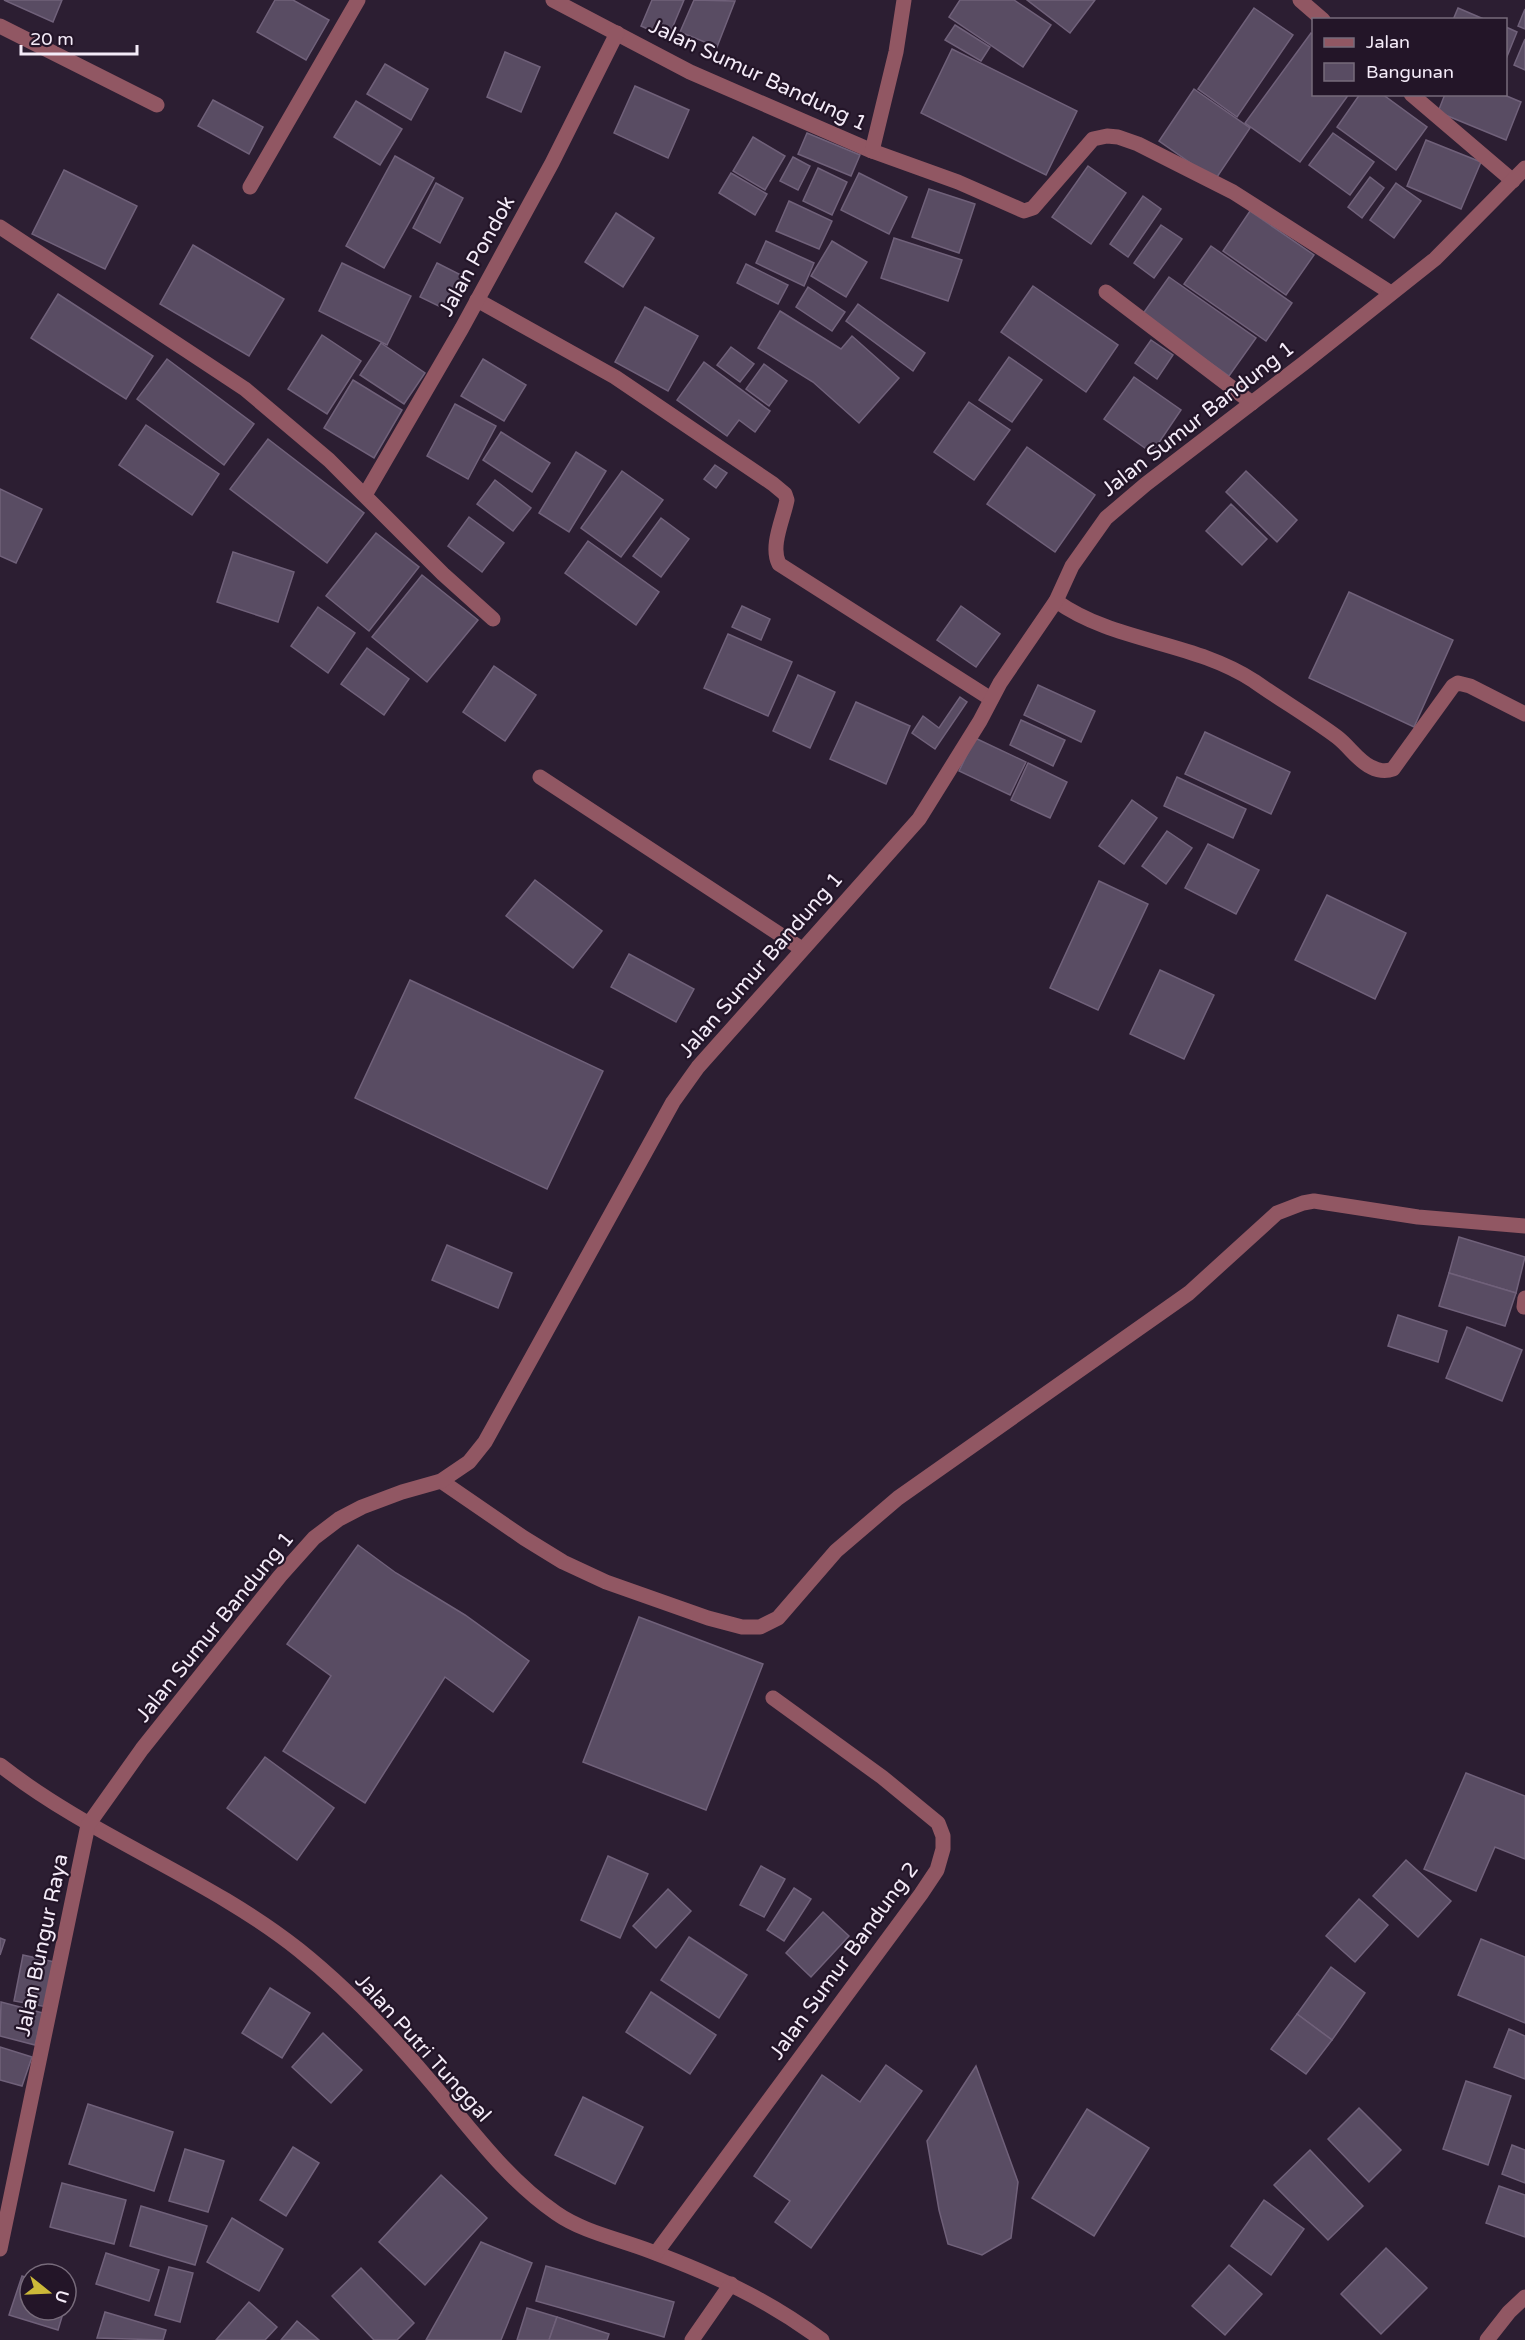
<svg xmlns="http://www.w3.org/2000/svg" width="1525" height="2340" viewBox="0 0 1525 2340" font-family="'Varela Round',sans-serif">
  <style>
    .building { fill: #594c63; stroke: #70617a; stroke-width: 1.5 }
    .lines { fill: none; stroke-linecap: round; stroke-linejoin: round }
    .minor { stroke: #915763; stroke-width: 15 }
    .labels { text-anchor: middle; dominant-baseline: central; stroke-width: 4.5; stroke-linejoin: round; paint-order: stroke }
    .street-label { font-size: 21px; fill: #f4ebf8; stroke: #231528 }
  </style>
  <rect width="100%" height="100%" fill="#2c1e32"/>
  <!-- building -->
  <g class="building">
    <path d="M4,0H62L53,22Z"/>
    <path d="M275,0H293L329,20L306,60L257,32Z"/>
    <path d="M652,0H684L668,38L641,26Z"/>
    <path d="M694,0L735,1L717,47L680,32Z"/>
    <path d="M960,0H1014L1051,25L1023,67L949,17Z"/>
    <path d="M1027,0H1095L1070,33Z"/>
    <path d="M1254,8L1293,35L1237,117L1198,89Z"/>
    <path d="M1458,8L1486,20H1453Z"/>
    <path d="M1525,9V29L1518,26Z"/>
    <path d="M955,25L990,47L981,61L945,40Z"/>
    <path d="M1506,27L1517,32L1506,59Z"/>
    <path d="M1311,33L1314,35V94H1349L1300,162L1245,123Z"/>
    <path d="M1525,39V70L1514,65Z"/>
    <path d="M952,49L1077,111L1046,175L921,113Z"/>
    <path d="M505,52L540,67L521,112L487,97Z"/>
    <path d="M385,64L428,89L411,120L367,94Z"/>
    <path d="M635,86L689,110L668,158L614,133Z"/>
    <path d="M1194,89L1250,128L1215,180L1159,141Z"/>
    <path d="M1360,94H1382L1427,127L1396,170L1337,127Z"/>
    <path d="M1445,94H1502L1521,102L1506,140L1438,112Z"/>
    <path d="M213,100L263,127L249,154L198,126Z"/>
    <path d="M356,101L402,129L380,165L334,137Z"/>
    <path d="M807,133L860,155L851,176L798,154Z"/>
    <path d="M1333,133L1374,162L1350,195L1309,165Z"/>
    <path d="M753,137L785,156L765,190L733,171Z"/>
    <path d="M1426,140L1481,162L1461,209L1407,186Z"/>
    <path d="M395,156L434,178L384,268L346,246Z"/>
    <path d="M793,157L810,166L798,190L780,181Z"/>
    <path d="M1088,166L1126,193L1091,244L1052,217Z"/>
    <path d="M818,168L847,182L832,215L803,201Z"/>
    <path d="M64,170L137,206L105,269L32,234Z"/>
    <path d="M731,173L767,194L755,215L719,193Z"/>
    <path d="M859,173L907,197L889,234L841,210Z"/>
    <path d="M1370,177L1384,188L1362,218L1348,207Z"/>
    <path d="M436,183L463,198L440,243L413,228Z"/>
    <path d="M1396,183L1421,201L1394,238L1370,220Z"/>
    <path d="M929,189L975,204L959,253L912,237Z"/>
    <path d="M1143,196L1161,209L1128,257L1110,244Z"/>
    <path d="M789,201L832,221L819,249L776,231Z"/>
    <path d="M1250,211L1314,255L1286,295L1223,251Z"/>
    <path d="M616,213L654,238L623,287L585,262Z"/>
    <path d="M1161,225L1182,239L1154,278L1134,263Z"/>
    <path d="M894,238L962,260L948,301L881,278Z"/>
    <path d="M766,241L814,263L804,286L756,263Z"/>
    <path d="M832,241L867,262L846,297L811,276Z"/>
    <path d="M193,245L284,299L249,356L160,304Z"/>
    <path d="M1211,246L1292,303L1266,341L1184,284Z"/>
    <path d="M342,263L411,296L387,345L319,311Z"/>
    <path d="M437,263L463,276L447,310L420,297Z"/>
    <path d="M746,264L788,285L778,304L737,283Z"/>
    <path d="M1169,277L1256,338L1229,376L1142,315Z"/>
    <path d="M1033,286L1118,345L1086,392L1001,332Z"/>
    <path d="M808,287L845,312L832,331L796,307Z"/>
    <path d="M58,294L153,356L126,399L31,338Z"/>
    <path d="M858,304L925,353L913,371L846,321Z"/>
    <path d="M645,307L698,336L668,391L615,362Z"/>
    <path d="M780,311L841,349L852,336L899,378L859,423L813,382L758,348Z"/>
    <path d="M322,335L361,361L327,414L288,389Z"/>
    <path d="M1151,340L1173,355L1157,379L1135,363Z"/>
    <path d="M381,343L425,373L404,404L360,375Z"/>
    <path d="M731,347L754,364L740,382L717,365Z"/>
    <path d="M1009,357L1042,380L1012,422L979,400Z"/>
    <path d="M167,359L254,424L224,465L137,399Z"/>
    <path d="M483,359L526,385L504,421L461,396Z"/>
    <path d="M704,362L770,411L755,432L739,420L727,436L677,400Z"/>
    <path d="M764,364L787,381L769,406L746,389Z"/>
    <path d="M1134,377L1181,410L1152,453L1104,419Z"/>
    <path d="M353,380L402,410L374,458L324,428Z"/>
    <path d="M969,402L1010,430L974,480L934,452Z"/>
    <path d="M455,404L496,426L468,479L427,456Z"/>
    <path d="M146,425L219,474L192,515L119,465Z"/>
    <path d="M501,432L550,463L532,492L483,460Z"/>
    <path d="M268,439L364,513L327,563L230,489Z"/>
    <path d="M1027,447L1095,495L1055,552L987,504Z"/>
    <path d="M576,452L606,471L569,532L539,513Z"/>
    <path d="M715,465L727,473L716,488L704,479Z"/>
    <path d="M622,471L663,500L621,557L581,528Z"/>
    <path d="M1246,471L1297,520L1277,542L1226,492Z"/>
    <path d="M495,480L531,508L513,531L477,504Z"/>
    <path d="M0,489L42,509L16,563L0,556Z"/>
    <path d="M1231,504L1267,539L1242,565L1206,531Z"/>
    <path d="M469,517L504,543L482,572L448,546Z"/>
    <path d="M661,518L689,539L661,577L633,556Z"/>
    <path d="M376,533L419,567L369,631L326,596Z"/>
    <path d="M588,541L659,592L636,625L565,573Z"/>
    <path d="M233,552L294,572L278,622L217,602Z"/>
    <path d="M422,575L478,620L427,682L372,637Z"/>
    <path d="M1349,592L1453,640L1414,727L1309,678Z"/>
    <path d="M742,606L770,619L761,640L732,627Z"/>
    <path d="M961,606L1000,634L976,667L937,640Z"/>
    <path d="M318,607L355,633L328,673L291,646Z"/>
    <path d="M728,634L792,662L768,716L704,688Z"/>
    <path d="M367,648L409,679L384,715L341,684Z"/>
    <path d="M494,666L536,695L505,741L463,712Z"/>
    <path d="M798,675L835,692L810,748L773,731Z"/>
    <path d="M1038,685L1095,711L1081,742L1024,715Z"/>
    <path d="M960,697L967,702L935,749L912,733L923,716L939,728Z"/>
    <path d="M856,702L910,726L886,784L830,759Z"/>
    <path d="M1021,720L1065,740L1053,766L1010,745Z"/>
    <path d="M1205,732L1290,772L1271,814L1185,774Z"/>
    <path d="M975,738L1026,762L1010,795L959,771Z"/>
    <path d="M1028,763L1067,782L1050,818L1011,800Z"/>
    <path d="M1177,777L1246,809L1233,838L1164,806Z"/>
    <path d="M1132,800L1157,818L1124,864L1099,846Z"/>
    <path d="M1167,831L1192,848L1166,884L1142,866Z"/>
    <path d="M1208,844L1259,870L1236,914L1185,888Z"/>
    <path d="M535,880L602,931L573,968L506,916Z"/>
    <path d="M1099,881L1148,904L1098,1010L1050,988Z"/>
    <path d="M1327,895L1406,933L1375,999L1295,960Z"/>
    <path d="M629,954L694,989L676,1022L611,987Z"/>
    <path d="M1160,970L1214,995L1184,1059L1130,1034Z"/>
    <path d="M410,980L603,1071L547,1189L355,1098Z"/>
    <path d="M1459,1237L1525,1257L1516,1293L1449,1273Z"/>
    <path d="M447,1245L512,1273L498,1308L432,1280Z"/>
    <path d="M1449,1273L1516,1293L1505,1326L1439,1306Z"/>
    <path d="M1398,1315L1447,1331L1438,1362L1388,1346Z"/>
    <path d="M1467,1327L1522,1350L1502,1401L1446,1378Z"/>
    <path d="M358,1545L396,1573L465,1615L529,1661L493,1712L445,1677L365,1803L283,1751L331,1676L287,1644Z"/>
    <path d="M639,1617L763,1664L706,1810L583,1762Z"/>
    <path d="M265,1757L334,1808L297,1860L227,1808Z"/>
    <path d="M1466,1773L1525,1796V1859L1495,1847L1476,1891L1424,1869Z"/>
    <path d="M608,1856L648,1874L620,1938L581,1920Z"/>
    <path d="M1406,1860L1451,1901L1418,1937L1373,1896Z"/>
    <path d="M761,1866L785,1879L764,1917L740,1905Z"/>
    <path d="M794,1888L811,1899L784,1941L767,1930Z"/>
    <path d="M668,1889L691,1911L656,1948L633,1926Z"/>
    <path d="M1359,1899L1388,1925L1355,1962L1326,1936Z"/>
    <path d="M823,1912L849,1936L811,1977L786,1953Z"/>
    <path d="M689,1937L747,1975L719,2018L661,1980Z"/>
    <path d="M0,1938L5,1940L0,1955Z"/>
    <path d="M1481,1939L1525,1957V2023L1458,1995Z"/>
    <path d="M23,1955L55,1962L47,2007L14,2001Z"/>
    <path d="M1331,1967L1365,1993L1332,2040L1297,2014Z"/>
    <path d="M270,1988L310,2013L282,2058L242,2033Z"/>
    <path d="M651,1992L716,2035L690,2074L626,2032Z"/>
    <path d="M1,2002L43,2013L35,2045L0,2036Z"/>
    <path d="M1297,2014L1332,2040L1306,2074L1271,2049Z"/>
    <path d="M1509,2029L1525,2036V2079L1494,2067Z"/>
    <path d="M323,2033L362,2070L331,2103L292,2067Z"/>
    <path d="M0,2047L32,2057L22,2086L0,2080Z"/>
    <path d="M886,2065L922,2091L811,2248L775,2222L790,2201L754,2176L822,2075L860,2102Z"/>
    <path d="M976,2066L1018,2182L1011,2238L982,2255L948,2244L939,2210L927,2141Z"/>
    <path d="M1466,2081L1511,2096L1488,2165L1443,2149Z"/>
    <path d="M583,2097L643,2127L615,2184L555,2155Z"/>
    <path d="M88,2104L173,2132L154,2191L69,2164Z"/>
    <path d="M1359,2108L1401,2150L1369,2182L1328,2139Z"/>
    <path d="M1087,2109L1149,2148L1094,2236L1032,2198Z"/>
    <path d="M1512,2145L1525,2150V2183L1502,2174Z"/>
    <path d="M293,2147L319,2163L286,2216L260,2200Z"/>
    <path d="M185,2149L224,2161L208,2212L169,2201Z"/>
    <path d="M1310,2150L1363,2206L1328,2240L1274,2185Z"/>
    <path d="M441,2175L487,2218L425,2285L379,2242Z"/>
    <path d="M62,2183L126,2200L114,2244L50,2227Z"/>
    <path d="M1499,2186L1525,2195V2237L1486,2223Z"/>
    <path d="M1264,2200L1304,2229L1271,2275L1231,2246Z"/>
    <path d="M141,2206L207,2226L195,2265L130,2246Z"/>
    <path d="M232,2218L283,2249L259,2291L207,2262Z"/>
    <path d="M481,2242L532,2263L501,2340H426Z"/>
    <path d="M1386,2248L1427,2288L1381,2334L1341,2294Z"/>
    <path d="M106,2253L159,2270L149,2301L96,2284Z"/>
    <path d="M1229,2265L1262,2294L1225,2335L1192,2306Z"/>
    <path d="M546,2266L674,2302L664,2337L536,2301Z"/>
    <path d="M169,2267L193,2273L180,2322L155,2315Z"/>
    <path d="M361,2268L414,2323L397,2340H374L332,2296Z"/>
    <path d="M22,2276L30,2279V2310H64L58,2330L9,2315Z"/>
    <path d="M249,2302L277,2327L265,2340H216Z"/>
    <path d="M527,2308L557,2317L549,2340H517Z"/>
    <path d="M105,2312L166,2330L163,2340L97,2338Z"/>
    <path d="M557,2317L609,2334L607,2340H549Z"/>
    <path d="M297,2321L319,2340H281Z"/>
  </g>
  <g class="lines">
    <!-- minor -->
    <g class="minor">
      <path d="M553,0L690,72L872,151L958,182L1024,211L1033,208L1093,139L1107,136L1118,137L1138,144L1233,192L1391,293"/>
      <path d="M1300,0L1323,20"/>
      <path d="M0,26L157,105"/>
      <path d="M1411,94L1513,181"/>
      <path d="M872,151L896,52L904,0"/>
      <path d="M250,187L358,0"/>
      <path d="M0,227L245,389L329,460L443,574L493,619"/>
      <path d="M1106,292L1252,403"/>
      <path d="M477,300L615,377L773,484L785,494L787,500C783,520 770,546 779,564L991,699"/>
      <path d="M365,495L462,328L552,163L617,33"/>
      <path d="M1056,601C1115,643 1193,641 1254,681C1281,700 1310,717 1337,737C1349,746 1358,761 1371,767C1379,771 1385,772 1393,769L1453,686L1458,683L1470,686L1525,714"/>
      <path d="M540,777L802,949"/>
      <path d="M1524,1307L1525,1298"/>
      <path d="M441,1481L524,1538L563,1562L606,1582L708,1618L742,1627H760L778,1618L836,1551L898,1498L1189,1293L1277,1213L1303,1203L1314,1201L1418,1217L1525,1226"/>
      <path d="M0,1765C93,1838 207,1877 299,1950C349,1990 395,2039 436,2088C473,2132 508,2180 556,2213C583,2232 619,2239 650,2251C714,2275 767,2299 822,2340"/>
      <path d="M0,2249L88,1825L142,1749L280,1576L314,1538L339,1519L362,1507L402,1492L441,1481L469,1462L485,1442L673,1102L698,1067L919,819L980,721L1000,683L1056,601L1072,566L1106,518L1146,484L1304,363L1435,259L1525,168"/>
      <path d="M656,2253L921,1894L937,1870L943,1849V1836L938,1823L882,1777L773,1698"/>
      <path d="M692,2340L731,2284"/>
      <path d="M1487,2340L1509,2312L1525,2297"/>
    </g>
  </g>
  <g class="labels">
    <!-- street labels -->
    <g class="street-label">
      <text transform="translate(758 75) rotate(25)">Jalan Sumur Bandung 1</text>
      <text transform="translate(477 256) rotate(-61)">Jalan Pondok</text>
      <text transform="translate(1198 419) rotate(-38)">Jalan Sumur Bandung 1</text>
      <text transform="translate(761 965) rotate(-49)">Jalan Sumur Bandung 1</text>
      <text transform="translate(215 1627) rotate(-51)">Jalan Sumur Bandung 1</text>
      <text transform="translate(42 1945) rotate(-78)">Jalan Bungur Raya</text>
      <text transform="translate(844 1961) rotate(-54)">Jalan Sumur Bandung 2</text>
      <text transform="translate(423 2048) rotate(48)">Jalan Putri Tunggal</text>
    </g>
  </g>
  <!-- legend -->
  <rect x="1312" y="18" width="195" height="78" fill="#231528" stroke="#776b7b" stroke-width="1.5"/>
  <rect x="1324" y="38" width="30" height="9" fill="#915763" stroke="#776b7b" stroke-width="1.5"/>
  <text x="1366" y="48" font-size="18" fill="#f4ebf8">Jalan</text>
  <rect x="1324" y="63" width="30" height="18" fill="#594c63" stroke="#776b7b" stroke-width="1.5"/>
  <text x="1366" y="78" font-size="18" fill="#f4ebf8">Bangunan</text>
  <!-- north arrow -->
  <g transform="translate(48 2292) rotate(108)"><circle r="28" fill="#231528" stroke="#776b7b" stroke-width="1.5"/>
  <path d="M0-4.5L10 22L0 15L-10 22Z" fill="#ccb939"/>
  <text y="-9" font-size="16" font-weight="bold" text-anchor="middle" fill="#f4ebf8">U</text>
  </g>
  <!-- scale -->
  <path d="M21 45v9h116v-9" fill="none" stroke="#f4ebf8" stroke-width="3"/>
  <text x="30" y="45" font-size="18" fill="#f4ebf8" stroke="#231528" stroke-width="4.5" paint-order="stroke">20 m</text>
</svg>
